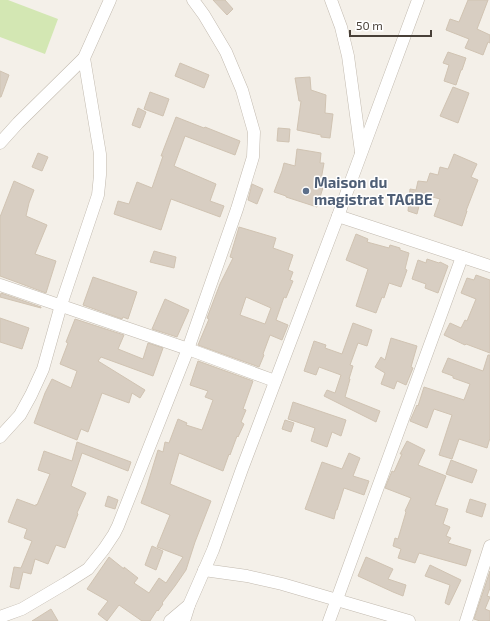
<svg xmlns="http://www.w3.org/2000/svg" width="490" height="621" viewBox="0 0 490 621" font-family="'Exo 2',sans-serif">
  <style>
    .green { fill: #d3e7b3 }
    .building { fill: #d8cec2; stroke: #d0c3b2; fill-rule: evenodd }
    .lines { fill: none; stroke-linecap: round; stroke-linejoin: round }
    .street-casing { stroke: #c2baaf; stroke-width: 13 }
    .street { stroke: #fff; stroke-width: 12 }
    .service-dot { fill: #5c6f8a; stroke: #fff; stroke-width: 1.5 }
    .labels { text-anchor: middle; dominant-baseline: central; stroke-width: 3; stroke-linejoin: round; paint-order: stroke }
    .service-label { font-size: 15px; font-weight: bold; fill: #4e5e75; stroke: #fff; text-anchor: start }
  </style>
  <rect width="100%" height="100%" fill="#f4f0e9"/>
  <!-- green -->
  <path class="green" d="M0,0H8L58,19L45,54L0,37Z"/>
  <!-- building -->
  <g class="building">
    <path d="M213,0H225L233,9L227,15Z"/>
    <path d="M468,0H488L477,29L490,35V43L488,42L483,55L465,48L469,39L446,30L450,19L459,22Z"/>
    <path d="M448,52L466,58L462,70H461L456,85L444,81L449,65L443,63Z"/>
    <path d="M180,63L209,75L204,88L175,76Z"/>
    <path d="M0,71L9,75L1,97H0Z"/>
    <path d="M310,77L311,90L326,95L325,113L333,114L330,138L321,137V135L297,130L301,101H299L295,78Z"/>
    <path d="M453,87L469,93L458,123L440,116Z"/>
    <path d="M150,92L169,99L163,116L144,109Z"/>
    <path d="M138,108L146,112L140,128L132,125Z"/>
    <path d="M176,117L204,128L205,127L240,141L235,155L185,136L174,166L216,184L210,201L224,206L220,217L171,199L161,230L114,214L118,201L129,204L137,182L152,188L163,156H161Z"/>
    <path d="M278,128L290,129L289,142L277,141Z"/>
    <path d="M297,149L321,153L320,163H324L321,180L325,181L317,207L286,197V196L274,192L282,171L284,163L295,166Z"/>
    <path d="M38,153L48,157L42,171L32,167Z"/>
    <path d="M454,154L477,164L471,177L478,180L466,211H467L462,226L434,216L440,199L422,194L417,214L408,211L410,189L416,190L418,181L427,182L430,173L438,175L440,167L448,169Z"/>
    <path d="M14,181L34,190L29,203L26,216L47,225L35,254L56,261L46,293L0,276V217Z"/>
    <path d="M252,184L263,189L257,204L248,200Z"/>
    <path d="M239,227L276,238L273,248L293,255L288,270L293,272L290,280L293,281L286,298L284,297L276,320L288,325L282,340L270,335L263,354L264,355L259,367L198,345L209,319L207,318L220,284L233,258L230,257ZM246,297L271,308L265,324L240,315Z"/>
    <path d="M356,234L368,239L367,242L389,248L390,245L400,248V250L409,253L405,269L407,270L401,287L389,283L384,298L382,297L376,313L356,306L368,269L346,260Z"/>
    <path d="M154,251L176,257L174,268L150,262Z"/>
    <path d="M427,259L439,263L440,262L448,266L438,293L425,288L426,284L412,279L418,260L426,263Z"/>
    <path d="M476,275L490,280V353L466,344L465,345L444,335L450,323L461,328L465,320L467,321L476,299L461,293L467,278L474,280Z"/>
    <path d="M93,277L137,292L128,319L123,317L122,319L83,305Z"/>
    <path d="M1,293L41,307V308L0,297Z"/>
    <path d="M165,299L189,310L177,337L152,329Z"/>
    <path d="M0,318L29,328L22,349L0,342Z"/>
    <path d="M75,319L124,335L118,349L143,359L148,343L163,348L153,376L101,357L98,361L145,390L140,398L132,393L129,403L102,393L88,432L81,429L77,440L34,423L45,393L52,379L71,388L77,371L60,364L68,343L66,342Z"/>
    <path d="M353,323L372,330L367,346L358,343L350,365L353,366L349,379H350L345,397L380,411L376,422L324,396L327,390L335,393L341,375L319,367L316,375L304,371L314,341L326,345L325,348L342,354Z"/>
    <path d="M391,338L417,346L411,367L413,368L406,385L397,381L394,389L381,384L385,373L375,367L381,357L385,360Z"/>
    <path d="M488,355H490V438L487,448L459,439L452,459L439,455L452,415L434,409L427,428L410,421L417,405L418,406L424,387L464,400L470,384L453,378V376L442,372L448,358L483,371Z"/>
    <path d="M198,361L253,381L243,409L246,410L241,422L244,424L238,437L237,436L230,455L229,454L223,471L179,453L170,484L211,501L195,542L186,570L175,586L162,603L163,604L158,611L157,610L150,621H142L119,605L107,621L98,614L108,601L87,589L109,557L124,569V567L138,578L134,583L149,593L159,578L166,583L183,557L157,547L170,515L141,503L147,486L158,450L163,452L165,442L169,443L178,419L187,423L186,425L202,430L213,400L205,397L208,391L190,385Z"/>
    <path d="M293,402L346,420L341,436L332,432L327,447L311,441L315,428L288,419Z"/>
    <path d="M285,420L294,423L291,432L282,429Z"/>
    <path d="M407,441L425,450L418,465L446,476L435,505L448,509L443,524L450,527L446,536L451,538L448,543L471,550L466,566L419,553L415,563L398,558L401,549L393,546L395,538L398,539L406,512L405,511L411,498L385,488L392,471L394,472L402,454H400Z"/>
    <path d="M77,442L131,462L128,471L82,453L71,486L86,493L77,513L78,514L65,548L56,545L48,564L35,559L31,574L23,572L19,589L10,587L14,567L21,568L32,541L24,538L27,529L8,522L17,499L36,506V504L37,505L50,474L38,470L44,451L72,461Z"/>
    <path d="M349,453L360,458L353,476L369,481L364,495L344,488L337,510H336L334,519L305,509L322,462L342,469Z"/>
    <path d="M451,460L477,470L472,483L446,474Z"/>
    <path d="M108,496L118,500L115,509L105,506Z"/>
    <path d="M470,499L486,504L482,517L466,512Z"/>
    <path d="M152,546L163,551L156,570L145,565Z"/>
    <path d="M366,557L393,569L388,579L406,585L403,596L393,592L358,576Z"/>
    <path d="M430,565L461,580L449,605L445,603L450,585L425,576Z"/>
    <path d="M490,571V588L487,596L490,597L485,609L490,611V621H480L474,619Z"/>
    <path d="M51,609L58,621H32Z"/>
  </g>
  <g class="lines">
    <!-- street casing -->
    <g class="street-casing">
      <g id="street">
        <path d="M331,0L341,27L348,56L361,152"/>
        <path d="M0,143L18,123L84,58L110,0"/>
        <path d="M338,216L490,266"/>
        <path d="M0,285L188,349L275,381"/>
        <path d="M0,437L20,415L31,395L43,369L61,305L98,195L100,175V154L84,58"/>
        <path d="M204,570L247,576L282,584L409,621"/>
        <path d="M0,617L22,609L66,583L88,569L104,549L114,534L118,526L188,349L237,209L253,157L254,132L242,90L226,52L204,15L193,0"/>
        <path d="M170,621L189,605"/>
        <path d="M184,621L189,605L213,550L242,469L338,216L418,0"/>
        <path d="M329,621L462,257"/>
        <path d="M466,621L490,546"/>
      </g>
    </g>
    <!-- street -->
    <use href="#street" class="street"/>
  </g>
  <!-- markers -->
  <circle class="service-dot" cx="306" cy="191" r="4"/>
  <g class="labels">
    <!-- service labels -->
    <g class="service-label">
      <text x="314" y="182">Maison du<tspan x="314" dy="17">magistrat TAGBE</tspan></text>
    </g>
  </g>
  <!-- scale -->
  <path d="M350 30v6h81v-6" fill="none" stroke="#484038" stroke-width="2"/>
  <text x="356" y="30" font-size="12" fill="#484038" stroke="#ffffff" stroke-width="3" paint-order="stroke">50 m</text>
</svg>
